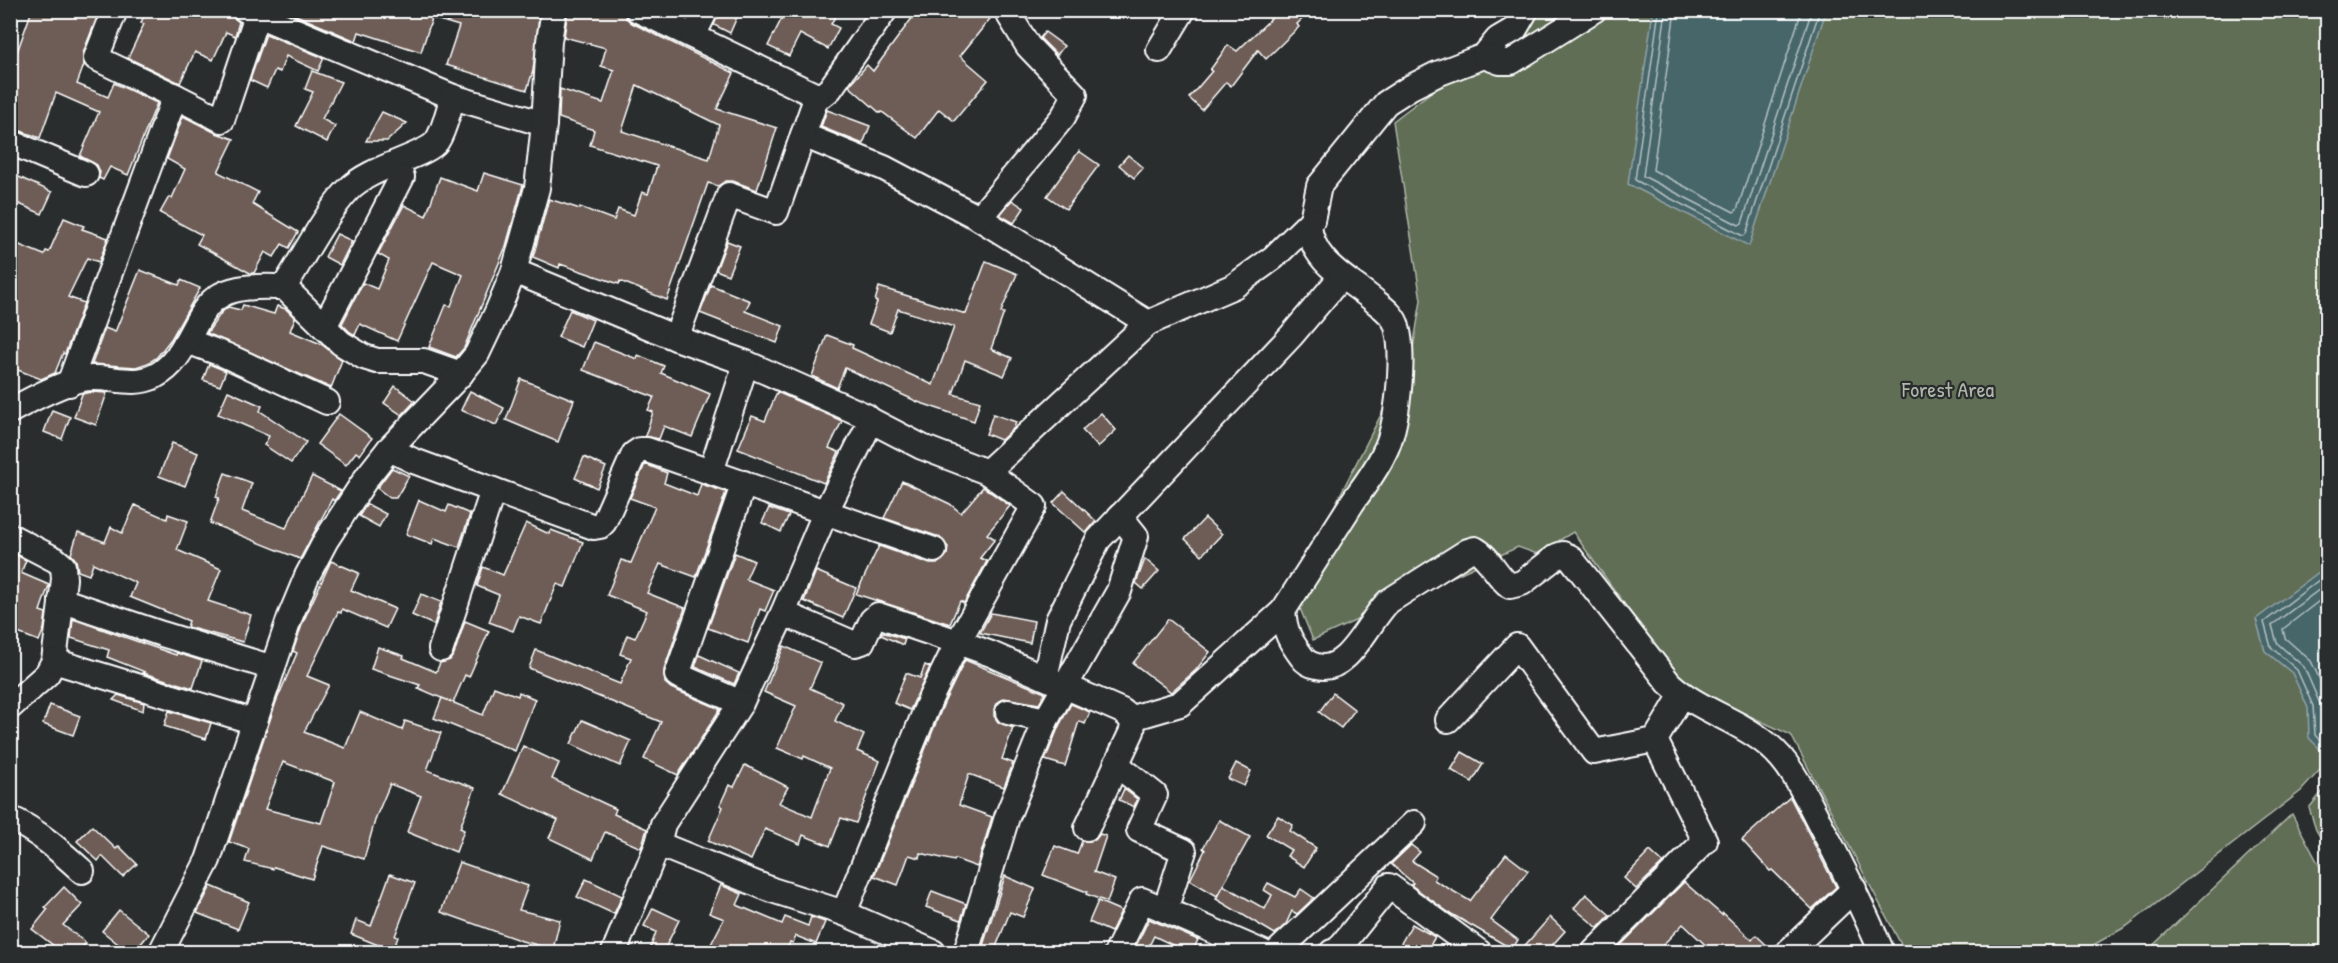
<svg xmlns="http://www.w3.org/2000/svg" width="2338" height="963" viewBox="0 0 2338 963" font-family="'Patrick Hand',sans-serif">
  <style>
    .green { fill: #616e56; stroke: #b0b6aa; stroke-width: 1.5 }
    .water { fill: #47666a; stroke: #91a3a6; stroke-width: 1.5 }
    .lines { fill: none; stroke-linecap: round; stroke-linejoin: round }
    .shore { stroke: #b5c2c3; stroke-width: 1.5 }
    .building { fill: #6e5d56; stroke: #fff; stroke-width: 1.5; fill-rule: evenodd }
    .minor-casing { stroke: #fff; stroke-width: 28 }
    .minor { stroke: #2a2d2e; stroke-width: 24 }
    .labels { text-anchor: middle; dominant-baseline: central; stroke-width: 4.5; stroke-linejoin: round; paint-order: stroke }
    .park-label { font-size: 22px; fill: #b0b6aa; stroke: #2a2d2e }
  </style>
  <rect width="100%" height="100%" fill="#2a2d2e"/>
  <filter id="ink" filterUnits="userSpaceOnUse"><feTurbulence type="fractalNoise" baseFrequency=".0167" numOctaves="2"/><feDisplacementMap in="SourceGraphic" scale="12" xChannelSelector="R" yChannelSelector="G"/><feConvolveMatrix kernelMatrix="1 2 1 2 8 2 1 2 1" color-interpolation-filters="sRGB"/></filter>
  <g filter="url(#ink)">
    <!-- green -->
    <g class="green">
      <path d="M1507,11H2327V762L2301,791L2127,926L2081,952H1905L1791,735L1682,685L1573,532L1537,554L1518,547L1313,640L1292,589L1412,354L1421,300L1393,121L1490,47Z"/>
      <path d="M2327,786V848L2316,830L2309,808Z"/>
      <path d="M2292,814L2327,880V952H2146Z"/>
    </g>
    <!-- water -->
    <g class="water">
      <path d="M1653,11H1826L1749,246L1628,184Z"/>
      <path d="M2327,566L2328,750L2322,751L2309,738L2308,708L2292,673L2265,651L2256,619Z"/>
    </g>
    <g class="lines">
      <!-- shore -->
      <g class="shore">
        <path d="M1659,10L1635,180L1743,236L1746,234L1820,10"/>
        <path d="M1666,10L1643,176L1739,225L1742,223L1812,10"/>
        <path d="M1675,10L1653,170L1734,212L1737,210L1802,10"/>
        <path d="M2328,573L2264,622L2271,647L2297,670L2313,706L2315,735L2323,744H2328"/>
        <path d="M2328,583L2272,625L2277,643L2304,667L2320,704L2323,732L2328,737"/>
        <path d="M2328,594L2283,629L2285,638L2311,661L2328,697"/>
      </g>
    </g>
    <!-- building -->
    <g class="building">
      <path d="M32,10H79L97,17L83,53L84,65L77,84L108,97L114,83L157,103L128,175L110,167L103,180L99,178L100,172L97,165L80,156L99,112L56,93L40,138L10,127V50L17,52Z"/>
      <path d="M146,10H232L234,18L239,22L235,36L226,32L213,60L195,52L180,83L128,58L144,24L141,23Z"/>
      <path d="M284,10H519L539,16L533,71L527,90L446,65L459,26L432,18L421,52L359,32L356,41Z"/>
      <path d="M568,10H624L626,18L632,23L734,73L717,109L777,128L757,190L733,181H726L718,186L708,183L667,300L620,281L619,284L560,264L559,268L533,257L549,199L580,209V207L614,220L618,209L634,215L642,192L648,194L657,166L590,145L594,130L559,118L560,89L603,103L614,70L601,66L606,48L564,37ZM637,85L719,125L709,159L622,131Z"/>
      <path d="M720,10H740L730,33L714,25Z"/>
      <path d="M786,10H839L831,24L839,28L828,49L800,34L789,56L768,46Z"/>
      <path d="M918,10H992L993,15L960,56L988,80L954,121L939,109L917,138L882,112L880,113L849,86L867,65L873,71Z"/>
      <path d="M1280,10H1311L1297,24L1299,27L1266,59L1258,50L1231,86L1226,82L1202,110L1189,98L1212,71L1210,70L1228,45L1237,51Z"/>
      <path d="M1045,32L1064,46L1057,55L1040,38Z"/>
      <path d="M266,34L324,58L318,71L286,56L280,72L275,70L267,88L250,80Z"/>
      <path d="M312,71L341,82L322,119L335,126L327,142L296,126L313,92L305,89Z"/>
      <path d="M827,110L870,126L863,144L821,127Z"/>
      <path d="M382,112L407,123L387,141H366Z"/>
      <path d="M183,116L216,133L234,139L218,172L258,192L252,204L298,232L289,248L282,244L274,257L265,252L254,273H250L197,244L202,235L160,213L169,197L172,198L185,169L167,159Z"/>
      <path d="M1079,151L1099,165L1066,209L1047,196Z"/>
      <path d="M1128,155L1143,168L1134,178L1119,165Z"/>
      <path d="M10,173L52,192L42,214L10,200Z"/>
      <path d="M484,173L523,185L506,246L464,348L456,357L429,347L446,305L451,306L463,275L433,262L397,341L360,324L355,335L350,332L342,324L363,283L377,289L389,260L378,254L404,205L426,216L440,177L478,191Z"/>
      <path d="M1012,200L1024,208L1014,223L1000,215Z"/>
      <path d="M64,218L84,226L82,229L108,238L99,262L87,258L68,297L84,303L65,354L63,353L55,373L41,379L10,367V328L17,311L10,308V241L44,255L46,251L49,252Z"/>
      <path d="M337,234L352,241L340,265L325,257Z"/>
      <path d="M727,241L740,246L728,275L716,270Z"/>
      <path d="M986,261L1017,274L1001,312L1004,313L991,349L1012,358L1004,376L965,360L953,394L980,402L974,421L918,402L845,368L837,388L812,376L827,335L853,345L852,348L933,385L954,327L898,309L890,332L869,324L877,302L875,301L879,287L966,314Z"/>
      <path d="M140,270L179,285L181,280L200,288L171,339L157,357L148,363L136,367L92,364L105,328L115,332Z"/>
      <path d="M711,285L750,301L745,311L783,326L777,343L700,313Z"/>
      <path d="M243,305L274,314L277,306L286,309L295,318L290,331L321,344L342,360L331,388L207,333L221,313L228,307L241,310Z"/>
      <path d="M570,310L593,320L582,347L558,337Z"/>
      <path d="M594,342L637,359L638,355L664,366L661,373L710,394L692,437L664,426L659,439L645,436L653,412L648,410L654,397L583,370Z"/>
      <path d="M209,364L226,371L220,386L203,380Z"/>
      <path d="M521,379L574,400L558,442L506,420Z"/>
      <path d="M395,386L415,401L402,415L384,403Z"/>
      <path d="M228,391L262,406L260,411L306,442L291,463L264,445L269,436L218,414Z"/>
      <path d="M470,391L504,408L496,425L461,410Z"/>
      <path d="M92,392L107,393L96,425L74,417L82,394Z"/>
      <path d="M777,392L842,421L829,448L839,452L824,483L738,449L752,416L765,421Z"/>
      <path d="M52,410L70,417L62,439L44,432Z"/>
      <path d="M1101,413L1116,430L1098,447L1082,430Z"/>
      <path d="M339,414L372,438L360,455L356,452L346,465L317,444Z"/>
      <path d="M993,414L1016,422L1014,428L1001,440L986,434Z"/>
      <path d="M172,443L198,453L185,486L159,476Z"/>
      <path d="M584,457L606,467L597,488L575,478Z"/>
      <path d="M645,464L667,473L664,483L697,496L701,484L726,492L696,577L660,564L647,593L685,608L664,670L665,683L671,688L720,709L678,775L644,759L661,722L529,668L536,650L620,684L631,658L620,654L627,635L635,638L647,611L607,595L621,560L631,563L655,507L630,498Z"/>
      <path d="M392,468L409,476L396,498H390L377,488Z"/>
      <path d="M225,473L252,483L242,511L286,528L312,476L341,491L334,501L332,499L300,559L210,523L219,498L216,497Z"/>
      <path d="M902,481L950,504L961,513L983,487L1010,506L987,534L995,539L980,558L987,561L964,603L960,601L950,624L856,594L879,546L930,564H937L947,555L948,547L939,537L884,518Z"/>
      <path d="M1064,491L1096,521L1086,533L1053,503Z"/>
      <path d="M419,500L446,512L449,505L470,514L459,547L434,538L432,544L406,534Z"/>
      <path d="M367,504L386,514L379,527L359,516Z"/>
      <path d="M135,505L167,519L168,514L188,521L177,550L221,569L208,601L251,615L243,642L187,627L189,621L130,597L136,583L93,563L89,575L78,571L76,560L71,554L78,532L105,542L111,527L122,533Z"/>
      <path d="M769,508L789,515L781,532L762,523Z"/>
      <path d="M1205,518L1222,534L1202,555L1185,539Z"/>
      <path d="M526,523L549,534L551,530L583,542L565,587L557,584L541,624L519,616L513,631L489,622L499,595L477,586L483,567L503,575Z"/>
      <path d="M10,552L26,560L21,573L49,585L40,611L46,613L44,629L39,641L10,630Z"/>
      <path d="M735,553L754,561L746,579L774,590L765,611L760,609L748,643L708,628Z"/>
      <path d="M1145,559L1159,571L1143,589L1136,583Z"/>
      <path d="M331,561L359,573L351,590L395,609L386,628L342,609L341,613L338,612L307,676L329,685L304,732L345,748L360,712L402,730L405,721L441,733L427,770L475,788L460,828L464,830L456,852L407,832L421,796L390,784L376,817L364,859L323,846L312,879L274,867L273,869L245,862L249,849L229,842L276,702L297,653L293,651L303,622ZM283,762L335,782L321,823L265,809Z"/>
      <path d="M816,571L856,588L843,618L804,601Z"/>
      <path d="M421,594L441,602L434,625L412,615Z"/>
      <path d="M991,613L1034,621L1030,643L980,633Z"/>
      <path d="M73,619L176,655L177,653L202,661L193,688L143,673L145,672L107,657L109,650L71,638Z"/>
      <path d="M1168,619L1210,652L1196,670L1171,692L1133,663Z"/>
      <path d="M465,621L489,631L469,677L465,675L453,703L418,688L420,685L371,669L378,647L404,656L403,658L436,672L440,663L450,660L454,654Z"/>
      <path d="M882,632L905,639L903,645L881,635Z"/>
      <path d="M784,646L821,663L810,688L843,703L835,721L864,735L857,751L880,761L856,823L841,818L830,846L803,835L800,844L765,829L751,860L708,841L723,807L720,805L729,785L734,787L745,765L788,787L779,803L812,817L830,768L804,756L803,759L777,748L796,706L764,692Z"/>
      <path d="M699,655L739,673L734,684L695,667Z"/>
      <path d="M965,660L1045,693L1039,704L1004,698L998,702L994,709V716L998,722L1013,728L1002,759L1013,763L1004,787L969,774L959,805L992,817L977,867L955,859L954,861L920,853L919,858L909,855L898,885L874,876L944,703Z"/>
      <path d="M925,665L930,667L910,710L894,703L906,673L920,678Z"/>
      <path d="M494,687L518,696L519,692L535,699L515,751L434,718L442,698L483,715Z"/>
      <path d="M1333,693L1355,710L1341,728L1319,712Z"/>
      <path d="M118,695L144,703L143,711L113,700Z"/>
      <path d="M1071,704L1090,712L1085,724L1079,721L1065,766L1045,760L1059,726Z"/>
      <path d="M50,705L80,716L73,735L43,724Z"/>
      <path d="M169,711L211,723L206,739L164,726Z"/>
      <path d="M582,720L631,741L620,766L571,744Z"/>
      <path d="M523,746L559,763L552,779L616,809L614,814L647,829L641,848L605,832L593,859L549,838L558,820L502,794Z"/>
      <path d="M1462,752L1483,764L1472,782L1451,770Z"/>
      <path d="M1236,763L1251,771L1244,786L1228,779Z"/>
      <path d="M1124,789L1137,799L1134,807L1119,800Z"/>
      <path d="M1790,797L1836,887L1812,909L1772,870L1770,871L1742,840Z"/>
      <path d="M1278,816L1293,825L1290,831L1316,848L1304,867L1287,856L1291,850L1266,835Z"/>
      <path d="M1219,820L1250,837L1217,896L1190,880L1205,850L1203,848Z"/>
      <path d="M92,826L116,849L119,846L137,864L123,877L102,856L98,861L77,841Z"/>
      <path d="M1100,834L1106,836L1094,872L1115,880L1107,902L1086,894L1087,892L1043,875L1055,846L1077,854L1082,841L1095,840Z"/>
      <path d="M1411,845L1420,852L1412,861L1436,876L1434,880L1470,901L1506,854L1528,871L1491,920L1518,940L1512,949L1448,912L1411,885L1413,883L1391,864Z"/>
      <path d="M1650,851L1663,863L1636,889L1624,878Z"/>
      <path d="M459,862L528,886L519,910L560,920L553,949L522,941L441,912Z"/>
      <path d="M390,874L415,883L395,936L398,937L393,951L351,934L356,920L371,926Z"/>
      <path d="M1005,876L1035,889L1023,917L1010,912L994,952H981Z"/>
      <path d="M586,879L622,896L614,914L577,897Z"/>
      <path d="M1684,882L1722,915L1723,913L1752,940L1756,935L1774,952H1713L1683,924L1656,952H1614Z"/>
      <path d="M1268,883L1295,897L1301,889L1314,898L1297,914L1292,911L1286,924L1275,934L1216,899L1223,885L1265,909L1272,895L1264,890Z"/>
      <path d="M721,885L742,894L737,905L782,924L785,917L808,926L811,917L825,922L816,944L796,936L793,943L790,942L786,952H707L724,919L709,913Z"/>
      <path d="M211,886L249,902L238,929L197,913Z"/>
      <path d="M64,887L82,905L63,925L86,943L78,952H62L32,929L48,909L45,907Z"/>
      <path d="M932,891L966,904L961,920L926,907Z"/>
      <path d="M1586,894L1610,915L1598,928L1574,908Z"/>
      <path d="M1098,901L1121,911L1111,932L1089,922Z"/>
      <path d="M653,908L679,920L663,952H649L656,932L644,926Z"/>
      <path d="M119,910L149,934L134,952H128L102,931Z"/>
      <path d="M1550,917L1565,931L1546,952H1519Z"/>
      <path d="M1149,919L1198,940L1192,952H1187L1154,936L1146,952H1133Z"/>
      <path d="M1412,924L1435,937L1426,952H1396Z"/>
    </g>
    <g class="lines">
      <!-- minor casing -->
      <g class="minor-casing">
        <g id="minor">
          <path d="M246,10L453,97L544,124"/>
          <path d="M638,10L817,96L824,94L830,89L885,10"/>
          <path d="M1526,10L1515,29L1498,39L1484,56L1437,74L1411,87L1386,103L1319,186L1312,220L1309,223C1310,263 1351,280 1377,303C1385,309 1395,317 1397,327C1405,356 1398,427 1384,453C1376,471 1363,487 1352,503C1329,539 1306,575 1283,611C1285,632 1290,641 1302,657C1306,663 1311,665 1317,666C1348,675 1369,619 1389,601L1468,551L1475,549C1490,557 1496,576 1510,586L1522,583L1557,556L1563,554L1570,557L1669,683C1698,710 1737,719 1767,744C1791,763 1804,793 1818,820C1841,863 1862,907 1882,952"/>
          <path d="M693,36L706,10"/>
          <path d="M1159,50L1183,10"/>
          <path d="M1484,56L1500,62H1511L1594,10"/>
          <path d="M175,96L222,120L257,15"/>
          <path d="M817,96L803,135L884,168L979,218L1148,323L1234,286L1273,258L1312,220"/>
          <path d="M10,142L86,174"/>
          <path d="M979,218L1063,117L1075,95L1028,46L1006,10"/>
          <path d="M514,271L676,338L746,363L866,416L870,420L866,431L826,511L783,613L741,703L663,824L658,844L614,952"/>
          <path d="M284,287C304,256 324,216 348,190C369,167 427,156 437,141C445,129 448,110 453,97"/>
          <path d="M324,327L402,177"/>
          <path d="M676,338L729,195L776,212L803,135"/>
          <path d="M187,341L225,355L327,402"/>
          <path d="M69,384L175,96L96,58L115,10"/>
          <path d="M10,411C28,401 63,383 82,379C107,374 131,388 155,376C190,358 192,310 221,295C239,285 264,287 284,287L341,343L364,357L377,361H424L461,374"/>
          <path d="M870,420L922,447L987,472L1148,323"/>
          <path d="M389,449L414,461L594,527L600,526L604,522L634,454L640,450H647L934,550"/>
          <path d="M711,472L746,363"/>
          <path d="M987,472L1034,506L958,642L991,654L1122,711C1130,717 1134,720 1132,731L1087,828"/>
          <path d="M10,536L56,560L63,566L64,579L54,661L47,674L10,707"/>
          <path d="M61,600L162,634L273,668"/>
          <path d="M783,613L855,644L862,642L872,620L878,615L958,642L931,697L844,913"/>
          <path d="M441,649L493,490"/>
          <path d="M54,661L255,722"/>
          <path d="M1045,677L1058,620L1098,540L1291,336L1341,277"/>
          <path d="M741,703L677,675L744,483"/>
          <path d="M1132,718L1180,704L1283,611"/>
          <path d="M1046,720L1119,591L1136,536L1120,516"/>
          <path d="M1448,720L1517,646L1594,752L1655,740L1682,695"/>
          <path d="M1116,764L1155,795L1139,830L1184,851L1165,910"/>
          <path d="M10,818C38,831 60,851 82,871"/>
          <path d="M658,844L772,890L844,913L933,952"/>
          <path d="M161,952L208,860L290,617L307,576L326,540L367,477L389,449L459,376L477,354L497,312L514,271L537,188L544,124L549,41L554,10"/>
          <path d="M966,952L1007,817L1046,720L1008,712"/>
          <path d="M1117,952L1142,900L1262,952"/>
          <path d="M1277,952L1414,823"/>
          <path d="M1332,952L1337,951L1389,886L1479,952"/>
          <path d="M1594,952L1705,841L1655,740"/>
          <path d="M1788,952L1854,889"/>
        </g>
      </g>
      <!-- minor -->
      <use href="#minor" class="minor"/>
    </g>
  </g>
  <g class="labels">
    <!-- park labels -->
    <g class="park-label">
      <text x="1948" y="389">Forest Area</text>
    </g>
  </g>
  <!-- margin -->
  <rect width="2338" height="963" fill="none" stroke="#2a2d2e" stroke-width="36"/>
  <rect x="18" y="18" width="2302" height="927" fill="none" stroke="#fff" stroke-width="2" filter="url(#ink)"/>
</svg>
